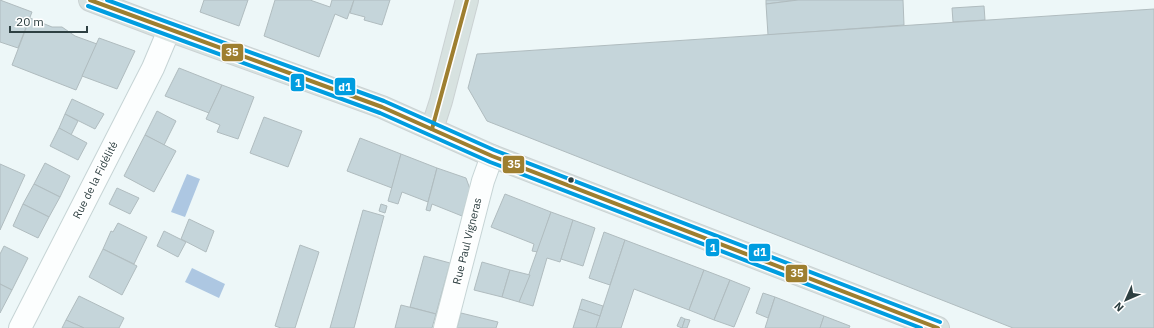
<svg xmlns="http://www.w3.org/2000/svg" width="1154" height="328" viewBox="0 0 1154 328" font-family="'IBM Plex Sans',sans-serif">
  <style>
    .water { fill: #adc7e2 }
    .building { fill: #c5d5da; stroke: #b0bcbf }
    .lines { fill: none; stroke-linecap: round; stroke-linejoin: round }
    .minor-casing { stroke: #c6d4d5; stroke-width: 24 }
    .major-casing { stroke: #cbd2d3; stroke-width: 24 }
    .minor { stroke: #fcfefe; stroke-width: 22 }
    .major { stroke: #d7e2e0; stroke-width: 22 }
    .bus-1-casing { stroke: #fff; stroke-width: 7 }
    .bus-2-casing { stroke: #fff; stroke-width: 7 }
    .bus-3-casing { stroke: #fff; stroke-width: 7 }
    .bus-1 { stroke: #9e7f30; stroke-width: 4 }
    .bus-2 { stroke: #009de0; stroke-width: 4 }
    .bus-3 { stroke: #009de0; stroke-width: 4 }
    .bus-dot { fill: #2e4042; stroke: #fff; stroke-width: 1.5 }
    .labels { text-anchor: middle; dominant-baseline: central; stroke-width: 3.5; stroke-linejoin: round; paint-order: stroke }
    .street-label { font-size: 11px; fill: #2e4042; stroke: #fff }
    .line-badge { stroke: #fff; stroke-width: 1.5 }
    .badge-label { font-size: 11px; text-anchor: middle; font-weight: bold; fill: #fff }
  </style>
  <rect width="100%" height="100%" fill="#edf7f8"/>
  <!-- water -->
  <g class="water">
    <path d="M187,174L200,179L185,217L171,212Z"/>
    <path d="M192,268L225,284L219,298L185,282Z"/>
  </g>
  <!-- building -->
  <g class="building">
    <path d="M0,0L32,12L18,48L0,42Z"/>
    <path d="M204,0H248L239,26L200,12Z"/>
    <path d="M275,0H310L330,7L332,0H354L347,19L335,14L319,57L264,36Z"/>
    <path d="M354,0H390L382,25L364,20L365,17L350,13Z"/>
    <path d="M766,0H798L766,4Z"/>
    <path d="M798,0H903L904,25L768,35L766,4Z"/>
    <path d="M984,6L985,20L953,22L952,8Z"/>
    <path d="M1154,9V328H1013L487,121L468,88L477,54Z"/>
    <path d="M30,18L52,27H62L75,36L97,44L76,90L12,65Z"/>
    <path d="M99,38L135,51L117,89L82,76Z"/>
    <path d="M179,68L222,85L209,113L165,96Z"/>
    <path d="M222,85L254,97L238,139L217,132L220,125L206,119Z"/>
    <path d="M72,99L104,114L95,129L65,114Z"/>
    <path d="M157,111L176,121L164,145L145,135Z"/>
    <path d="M65,114L78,121L71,135L59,128Z"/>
    <path d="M264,117L302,131L288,167L250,153Z"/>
    <path d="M59,128L87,143L78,160L50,146Z"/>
    <path d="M145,135L176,151L154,192L124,176Z"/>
    <path d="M360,138L401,154L392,188L347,171Z"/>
    <path d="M401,154L437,168L428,202L402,192L398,204L388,201Z"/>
    <path d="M45,163L70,176L60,197L34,184Z"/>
    <path d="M0,164L25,175L0,230Z"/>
    <path d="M437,168L466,178L470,189L462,216L432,204L430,211L426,210Z"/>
    <path d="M34,184L60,197L49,217L23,204Z"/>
    <path d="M117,188L139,198L130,214L109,204Z"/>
    <path d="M505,194L551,212L538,252L532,251L534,244L491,227Z"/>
    <path d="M23,204L49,217L38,238L13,226Z"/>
    <path d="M381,204L387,206L385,213L379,211Z"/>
    <path d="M363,210L384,216L354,328H330Z"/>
    <path d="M551,212L573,220L561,259L560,262L547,258L533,306L519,302Z"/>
    <path d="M189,219L214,231L206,252L181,239Z"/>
    <path d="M573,220L595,228L583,266L561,259Z"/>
    <path d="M118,223L147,237L134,264L103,249L111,231L113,232Z"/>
    <path d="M164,231L186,242L178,257L157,246Z"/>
    <path d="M604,232L625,240L610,285L589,278Z"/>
    <path d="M625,240L704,270L689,310L634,289L621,328H596Z"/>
    <path d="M300,245L319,252L295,328H281L275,326Z"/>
    <path d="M4,246L28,258L12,290L0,284V254Z"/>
    <path d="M103,249L137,266L122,295L89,277Z"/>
    <path d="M424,256L450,263L436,314L410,307Z"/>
    <path d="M482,262L510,270L502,297L474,290Z"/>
    <path d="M510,270L530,275L519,302L502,297Z"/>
    <path d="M704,270L730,280L714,320L689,310Z"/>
    <path d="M730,280L750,288L734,327L714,320Z"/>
    <path d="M0,284L12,290L0,313Z"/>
    <path d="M763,293L775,297L768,318L756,313Z"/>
    <path d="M79,296L124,318L119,328H84L66,320Z"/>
    <path d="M775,297L824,316L820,328H765Z"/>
    <path d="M582,299L603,306L600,316L579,309Z"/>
    <path d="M401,305L436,314L432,328H395Z"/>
    <path d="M579,309L600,316L596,328H573Z"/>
    <path d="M461,313L498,322L496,328H457Z"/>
    <path d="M824,316L850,326L849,328H820Z"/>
    <path d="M681,317L685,319L682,328L677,326Z"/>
    <path d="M685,319L690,320L687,328H682Z"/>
    <path d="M66,320L84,328H62Z"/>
  </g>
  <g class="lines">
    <!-- minor casing -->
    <g class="minor-casing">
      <g id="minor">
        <path d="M20,328L153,68L169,30"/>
        <path d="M445,328L483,181L492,156"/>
      </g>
    </g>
    <!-- major casing -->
    <g class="major-casing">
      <g id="major">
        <path d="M90,0L169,30L382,107L492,156L938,328"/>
        <path d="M432,129L441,101L467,0"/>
      </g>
    </g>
    <!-- minor -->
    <use href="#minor" class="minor"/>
    <!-- major -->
    <use href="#major" class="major"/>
    <!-- bus-1 casing -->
    <g class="bus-1-casing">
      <g id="bus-1">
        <path d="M90,0L382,107L492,156L938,328"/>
        <path d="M432,129L467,0"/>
      </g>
    </g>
    <!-- bus-2 casing -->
    <g class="bus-2-casing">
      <path id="bus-2" d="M88,6L380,113L490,162L921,328"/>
    </g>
    <!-- bus-3 casing -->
    <g class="bus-3-casing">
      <path id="bus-3" d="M107,0L384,101L494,150L940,322"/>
    </g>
    <!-- bus-1 -->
    <use href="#bus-1" class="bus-1"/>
    <!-- bus-2 -->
    <use href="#bus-2" class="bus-2"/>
    <!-- bus-3 -->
    <use href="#bus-3" class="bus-3"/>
  </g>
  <!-- markers -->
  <circle class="bus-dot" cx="571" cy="180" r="3.5"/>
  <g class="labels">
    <!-- street labels -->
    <g class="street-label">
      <text transform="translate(95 180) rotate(-63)">Rue de la Fidélité</text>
      <text transform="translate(467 241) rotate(-76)">Rue Paul Vigneras</text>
    </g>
  </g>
  <g class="line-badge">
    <rect x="221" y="43" width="23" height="19" rx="4" fill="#9e7f30"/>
    <rect x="290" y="73" width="15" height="19" rx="4" fill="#009de0"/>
    <rect x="334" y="77" width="22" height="19" rx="4" fill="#009de0"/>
    <rect x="502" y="155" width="23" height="19" rx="4" fill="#9e7f30"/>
    <rect x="705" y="238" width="15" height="19" rx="4" fill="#009de0"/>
    <rect x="748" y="243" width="23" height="19" rx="4" fill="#009de0"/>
    <rect x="785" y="264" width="23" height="19" rx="4" fill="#9e7f30"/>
  </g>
  <g class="badge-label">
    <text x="232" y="56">35</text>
    <text x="298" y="87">1</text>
    <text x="345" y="91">d1</text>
    <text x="514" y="168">35</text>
    <text x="713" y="252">1</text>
    <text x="760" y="256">d1</text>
    <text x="797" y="277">35</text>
  </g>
  <!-- north arrow -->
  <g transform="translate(1126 300) rotate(225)" stroke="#ffffff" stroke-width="3" paint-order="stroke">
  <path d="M0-3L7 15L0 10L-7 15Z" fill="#2e4042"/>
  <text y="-6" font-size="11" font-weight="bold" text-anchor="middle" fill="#2e4042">N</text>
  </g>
  <!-- scale -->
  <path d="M10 26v6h77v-6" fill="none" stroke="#2e4042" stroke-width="2"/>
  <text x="16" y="26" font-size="12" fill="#2e4042" stroke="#ffffff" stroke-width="3" paint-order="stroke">20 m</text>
</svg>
